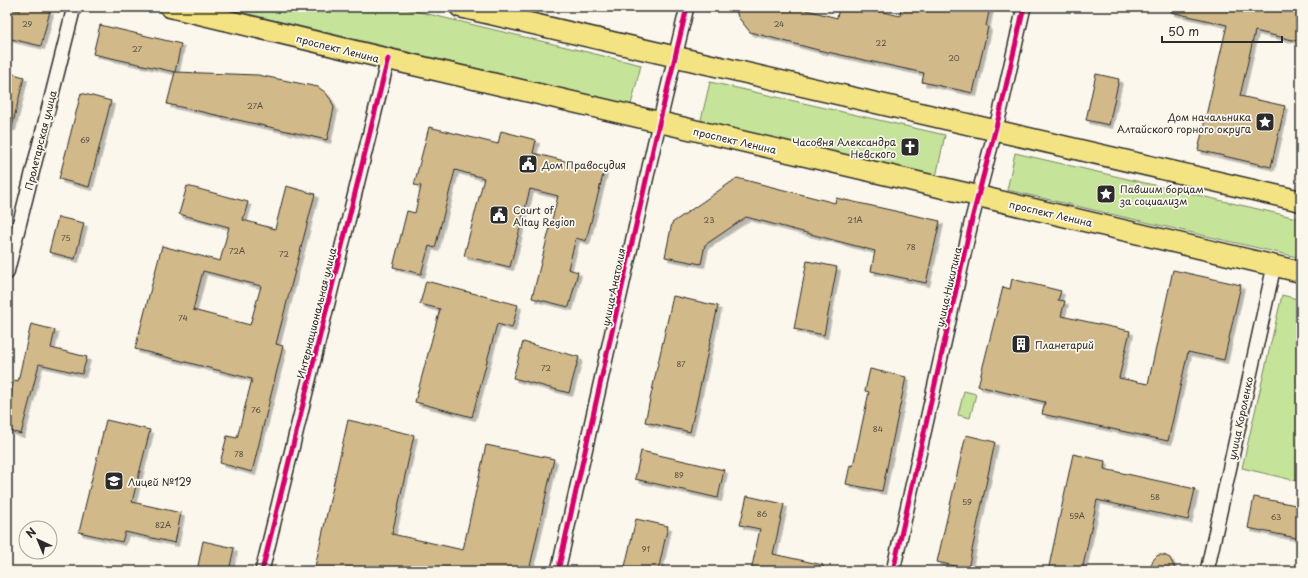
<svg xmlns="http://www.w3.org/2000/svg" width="1308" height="578" viewBox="0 0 1308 578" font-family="'Playpen Sans',sans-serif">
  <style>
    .green { fill: #c6e39a; stroke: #788762 }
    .building { fill: #d2b989; stroke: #2b2b2b; fill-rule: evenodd; filter: url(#shadow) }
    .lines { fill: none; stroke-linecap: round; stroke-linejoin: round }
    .minor-casing { stroke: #2b2b2b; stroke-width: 16 }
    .primary-casing { stroke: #2b2b2b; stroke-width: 23 }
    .minor { stroke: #fbf7ec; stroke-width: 13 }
    .primary { stroke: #f4e382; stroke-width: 20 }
    .cycleway-casing { stroke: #fbf7ec; stroke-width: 8 }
    .cycleway { stroke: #d6006c; stroke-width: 5 }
    .labels { text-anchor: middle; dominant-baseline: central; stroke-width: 3.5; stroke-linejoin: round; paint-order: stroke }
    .number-label { font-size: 8px; fill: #554e42 }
    .street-label { font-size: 10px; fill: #2b2b2b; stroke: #fbf7ec }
    .poi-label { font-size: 10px; fill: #2b2b2b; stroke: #fbf7ec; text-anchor: start }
  </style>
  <defs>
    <filter id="shadow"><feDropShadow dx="3.5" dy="3.5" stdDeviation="0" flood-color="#0004"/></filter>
  </defs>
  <rect width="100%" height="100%" fill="#fbf7ec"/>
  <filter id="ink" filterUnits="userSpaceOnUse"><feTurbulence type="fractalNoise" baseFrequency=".025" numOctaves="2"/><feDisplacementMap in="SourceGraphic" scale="8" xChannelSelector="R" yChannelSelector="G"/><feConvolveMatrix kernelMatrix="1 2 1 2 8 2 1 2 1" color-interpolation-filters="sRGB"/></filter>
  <g filter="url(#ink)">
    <!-- green -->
    <g class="green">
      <path d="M219,7H399L641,65L631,105Z"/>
      <path d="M710,82L945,135L936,177L700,124Z"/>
      <path d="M1015,153L1301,219V258L1007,190Z"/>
      <path d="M1282,295L1301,300V482L1242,468Z"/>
      <path d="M964,391L976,394L970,418L958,415Z"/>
    </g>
    <!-- building -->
    <g class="building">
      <path d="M21,7H35L50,11L41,46L7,38V8L20,11Z"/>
      <path d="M735,7H795L837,18L839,7H862L900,16L901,7H990L986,26L988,27L973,93L922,82L924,73L818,50L750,32L738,17Z"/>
      <path d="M1171,7H1301V42L1255,31L1240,96L1285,106L1271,167L1198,150L1227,25L1171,12Z"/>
      <path d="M100,25L181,44L175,72L93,54Z"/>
      <path d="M7,72L24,77L12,127H7Z"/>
      <path d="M175,72L258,75L318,87L326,93L331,100L334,108L327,140L167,104Z"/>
      <path d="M1096,74L1119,79L1109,125L1086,120Z"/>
      <path d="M81,93L111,101L89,187L59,179Z"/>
      <path d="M429,127L498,144L501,131L536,140L533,153L604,171L586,241L576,238L568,269L578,272L569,307L532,298L558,196L530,189L510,267L464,256L484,178L455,170L435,248L429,246L421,274L393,267L407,211L415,213L421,186L414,185Z"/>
      <path d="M737,178L835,203L836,198L940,221L926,283L871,271L875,251L746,217L705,245L701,264L665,257L672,223Z"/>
      <path d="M187,186L248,202L243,220L275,229L286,186L315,194L276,344L283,346L252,472L220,463L227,436L237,438L252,379L135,349L162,246L220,261L229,227L179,214ZM203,271L261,286L250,325L193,310Z"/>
      <path d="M58,217L84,223L75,259L49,252Z"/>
      <path d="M807,261L837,267L824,335L794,329Z"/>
      <path d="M1173,270L1241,285L1224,360L1188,352L1168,441L1042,414L1045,402L978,386L1003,287L1010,289L1012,279L1061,291L1058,300L1065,301L1061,316L1130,331L1119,378L1148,384Z"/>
      <path d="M426,281L518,305L512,328L497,324L472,417L415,402L440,309L420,304Z"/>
      <path d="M673,296L718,306L690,432L645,422Z"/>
      <path d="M31,324L55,330L51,348L87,357L82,374L39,364L21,434L7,430V409L14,380L18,381Z"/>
      <path d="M523,342L579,357L569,393L513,378Z"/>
      <path d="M870,369L906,377L882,491L846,484L850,465L853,466L869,392L865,391Z"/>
      <path d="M106,420L150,430L132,502L181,513L175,543L125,532L122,542L79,532Z"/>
      <path d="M348,420L414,435L392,534L463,550L486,445L554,459L529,571H314Z"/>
      <path d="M966,435L995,442L968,569L937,562Z"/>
      <path d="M641,451L724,470L718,498L635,479Z"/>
      <path d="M1073,454L1105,461L1104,469L1195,489L1188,520L1097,500L1082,571H1048Z"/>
      <path d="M747,496L784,504L773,554L823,565V571H751L760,529L740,525Z"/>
      <path d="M1254,497L1301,506V539L1248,528Z"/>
      <path d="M636,519L668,526L658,571H624Z"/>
      <path d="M203,541L234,548L229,571H197Z"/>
      <path d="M1158,555H1164L1170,558L1176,571H1149L1153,560Z"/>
    </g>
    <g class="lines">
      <!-- minor casing -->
      <g class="minor-casing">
        <g id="minor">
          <path d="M7,273L74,7"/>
          <path d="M262,571L388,59"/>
          <path d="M558,571L654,145L687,7"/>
          <path d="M893,571L972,219L1001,108L1024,7"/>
          <path d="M1207,571L1274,266"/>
        </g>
      </g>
      <!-- primary casing -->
      <g class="primary-casing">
        <g id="primary">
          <path d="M170,7L388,59L978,196L1301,272"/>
          <path d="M460,7L1301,201"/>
        </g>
      </g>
      <!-- minor -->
      <use href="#minor" class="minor"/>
      <!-- primary -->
      <use href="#primary" class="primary"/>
      <!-- cycleway casing -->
      <g class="cycleway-casing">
        <g id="cycleway">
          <path d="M262,571L388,59"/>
          <path d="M558,571L654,145L687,7"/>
          <path d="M893,571L972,219L1001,108L1024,7"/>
        </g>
      </g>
      <!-- cycleway -->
      <use href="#cycleway" class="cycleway"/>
    </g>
  </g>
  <!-- icons -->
  <defs>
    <g id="sight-square" transform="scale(1)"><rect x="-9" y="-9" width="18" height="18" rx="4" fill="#2b2b2b" stroke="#fbf7ec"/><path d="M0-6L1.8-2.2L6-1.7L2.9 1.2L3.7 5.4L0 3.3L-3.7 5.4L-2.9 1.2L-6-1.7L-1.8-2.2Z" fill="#fff"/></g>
    <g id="church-square" transform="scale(1)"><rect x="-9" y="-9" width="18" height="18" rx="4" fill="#2b2b2b" stroke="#fbf7ec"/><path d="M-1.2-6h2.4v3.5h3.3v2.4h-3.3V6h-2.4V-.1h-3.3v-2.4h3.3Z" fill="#fff"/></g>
    <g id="civic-square" transform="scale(1)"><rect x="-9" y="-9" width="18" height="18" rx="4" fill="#2b2b2b" stroke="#fbf7ec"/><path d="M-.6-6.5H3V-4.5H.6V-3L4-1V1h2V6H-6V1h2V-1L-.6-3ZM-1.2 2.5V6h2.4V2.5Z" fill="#fff"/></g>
    <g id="building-square" transform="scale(1)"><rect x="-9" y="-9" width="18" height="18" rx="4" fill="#2b2b2b" stroke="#fbf7ec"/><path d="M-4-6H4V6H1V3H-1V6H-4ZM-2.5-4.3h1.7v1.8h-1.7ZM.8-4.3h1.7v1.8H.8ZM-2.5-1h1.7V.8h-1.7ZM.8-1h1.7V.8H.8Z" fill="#fff"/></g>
    <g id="school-square" transform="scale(1)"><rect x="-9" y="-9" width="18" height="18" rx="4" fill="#2b2b2b" stroke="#fbf7ec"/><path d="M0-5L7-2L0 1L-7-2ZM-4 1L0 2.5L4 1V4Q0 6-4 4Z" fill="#fff"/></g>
  </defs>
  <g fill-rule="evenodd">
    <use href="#sight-square" x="1265" y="122"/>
    <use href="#church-square" x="910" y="147"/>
    <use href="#civic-square" x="528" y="164"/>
    <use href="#sight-square" x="1106" y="194"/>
    <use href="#civic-square" x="499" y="215"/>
    <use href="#building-square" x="1021" y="344"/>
    <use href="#school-square" x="114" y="481"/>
  </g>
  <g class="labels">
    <!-- number labels -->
    <g class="number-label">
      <text x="27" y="24">29</text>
      <text x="779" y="24">24</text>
      <text x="881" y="43">22</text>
      <text x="137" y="49">27</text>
      <text x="954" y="58">20</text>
      <text x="255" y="106">27А</text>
      <text x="85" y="140">69</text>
      <text x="709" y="220">23</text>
      <text x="855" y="220">21А</text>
      <text x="66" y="238">75</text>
      <text x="911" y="247">78</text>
      <text x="237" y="251">72А</text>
      <text x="284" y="254">72</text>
      <text x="183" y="318">74</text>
      <text x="681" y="364">87</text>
      <text x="546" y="368">72</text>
      <text x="256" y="410">76</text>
      <text x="878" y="429">84</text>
      <text x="239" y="454">78</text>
      <text x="679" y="475">89</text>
      <text x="1155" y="497">58</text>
      <text x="967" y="502">59</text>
      <text x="762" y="514">86</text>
      <text x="1077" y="516">59А</text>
      <text x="1276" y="517">63</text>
      <text x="163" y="525">82А</text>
      <text x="646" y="549">91</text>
    </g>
    <!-- street labels -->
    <g class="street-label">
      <text transform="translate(338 48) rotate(14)">проспект Ленина</text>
      <text transform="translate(40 140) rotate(-76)">Пролетарская улица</text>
      <text transform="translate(735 140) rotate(13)">проспект Ленина</text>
      <text transform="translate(1051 213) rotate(13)">проспект Ленина</text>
      <text transform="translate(613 287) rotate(-78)">улица Анатолия</text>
      <text transform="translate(948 287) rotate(-77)">улица Никитина</text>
      <text transform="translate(316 313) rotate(-76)">Интернациональная улица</text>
      <text transform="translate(1240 418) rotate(-78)">улица Короленко</text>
    </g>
    <!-- poi labels -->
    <g class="poi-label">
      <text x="1251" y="116" text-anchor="end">Дом начальника<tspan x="1251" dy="12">Алтайского горного округа</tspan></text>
      <text x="896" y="141" text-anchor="end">Часовня Александра<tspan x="896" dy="12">Невского</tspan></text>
      <text x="542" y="164">Дом Правосудия</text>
      <text x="1120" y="188">Павшим борцам<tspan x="1120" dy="12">за социализм</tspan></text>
      <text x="513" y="209">Court of<tspan x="513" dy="12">Altay Region</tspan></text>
      <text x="1035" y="344">Планетарий</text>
      <text x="128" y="481">Лицей №129</text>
    </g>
  </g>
  <!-- margin -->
  <rect width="1308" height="578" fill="none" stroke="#fbf7ec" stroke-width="24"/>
  <rect x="12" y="12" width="1284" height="554" fill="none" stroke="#2b2b2b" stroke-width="1.5" filter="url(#ink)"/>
  <!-- north arrow -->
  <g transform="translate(38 540) rotate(316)"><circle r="19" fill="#fbf7ec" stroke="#a8a59f"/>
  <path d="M0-3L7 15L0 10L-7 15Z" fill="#2b2b2b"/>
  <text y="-6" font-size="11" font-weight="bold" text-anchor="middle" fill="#2b2b2b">N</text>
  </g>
  <!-- scale -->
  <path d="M1162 36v6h120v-6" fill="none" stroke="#2b2b2b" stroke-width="2"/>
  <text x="1168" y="36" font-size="12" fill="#2b2b2b" stroke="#fbf7ec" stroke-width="3" paint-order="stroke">50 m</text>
</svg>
